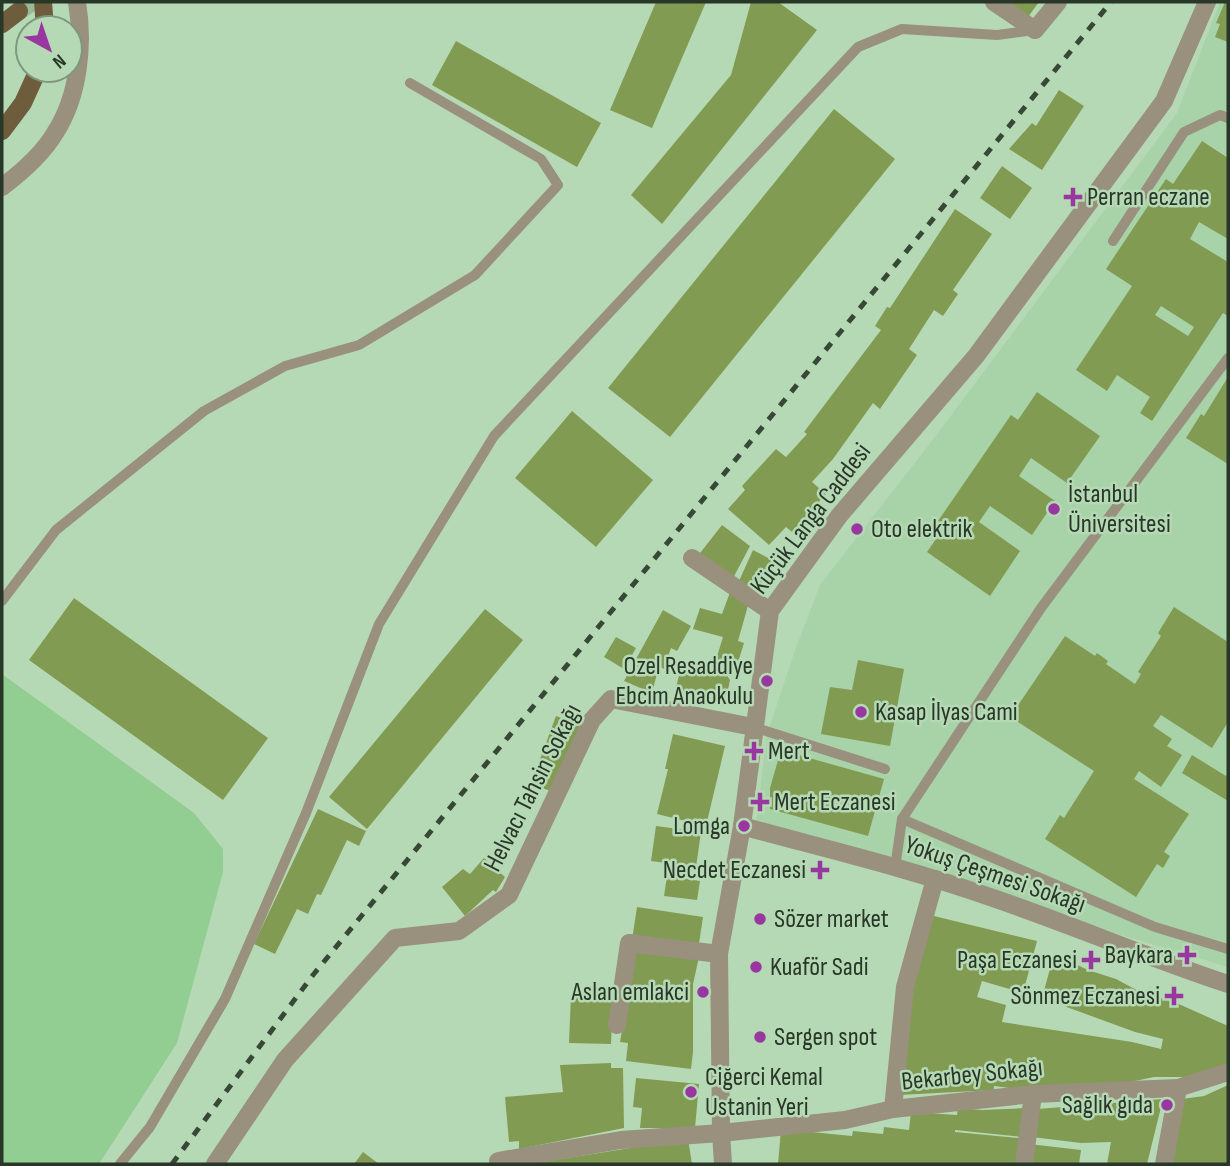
<svg xmlns="http://www.w3.org/2000/svg" width="1230" height="1166" viewBox="0 0 1230 1166" font-family="'Sofia Sans Condensed',sans-serif">
  <style>
    .built { fill: #a8d2a8 }
    .green { fill: #92cd92 }
    .building { fill: #829b52; fill-rule: evenodd }
    .lines { fill: none; stroke-linecap: round; stroke-linejoin: round }
    .primary-tunnel { stroke: #9ab999; stroke-width: 18; stroke-dasharray: 18 9; stroke-linecap: butt }
    .service { stroke: #99907e; stroke-width: 10 }
    .minor { stroke: #99907e; stroke-width: 18 }
    .tertiary { stroke: #99907e; stroke-width: 18 }
    .primary { stroke: #6d5d3c; stroke-width: 18 }
    .rail { stroke: #384837; stroke-width: 5; stroke-dasharray: 9 9; stroke-linecap: butt }
    .poi-dot { fill: #97379f; stroke: #b6d9b5; stroke-width: 2.5 }
    .labels { text-anchor: middle; dominant-baseline: central; stroke-width: 5; stroke-linejoin: round; paint-order: stroke }
    .poi-label { font-size: 26px; fill: #293729; stroke: #b6d9b5; text-anchor: start }
    .street-label { font-size: 26px; fill: #293729; stroke: #b6d9b5 }
  </style>
  <rect width="100%" height="100%" fill="#b6d9b5"/>
  <!-- built -->
  <path class="built" d="M1220,2H1228V967L756,825L767,734L794,653L820,585L938,433L1177,113Z"/>
  <!-- green -->
  <path class="green" d="M2,674L194,813L223,849V872L177,1043L99,1164H2Z"/>
  <!-- building -->
  <g class="building">
    <path d="M656,2H706L652,128L610,110Z"/>
    <path d="M751,2H778L817,30L662,224L631,195L731,75Z"/>
    <path d="M1007,2H1039L1028,17Z"/>
    <path d="M1225,2H1228V42L1215,37L1220,24L1216,23Z"/>
    <path d="M456,41L601,123L577,167L432,85Z"/>
    <path d="M1059,90L1084,106L1042,170L1009,149L1032,123L1036,126Z"/>
    <path d="M834,109L895,159L670,437L608,388Z"/>
    <path d="M1202,141L1228,158V239L1199,222L1190,239L1228,262V316L1223,313L1152,421L1140,413L1150,397L1117,375L1107,391L1076,370L1132,286L1106,269L1166,179L1173,184ZM1161,306L1194,327L1188,336L1155,315Z"/>
    <path d="M1002,166L1032,188L1010,219L980,198Z"/>
    <path d="M955,209L992,234L953,290L958,294L943,316L934,310L909,349L917,355L880,409L873,403L833,459L812,482L826,494L792,532L786,527L769,545L728,509L745,490L742,486L776,449L786,457L807,434L804,432L881,330L875,326L887,307L890,308Z"/>
    <path d="M1228,377V464L1186,438L1201,414L1204,416Z"/>
    <path d="M1037,392L1100,436L1067,483L1031,458L1019,476L1055,501L1032,535L990,506L979,522L1020,551L990,596L927,552L945,526L938,521L1011,415L1018,420Z"/>
    <path d="M572,411L653,480L596,547L515,478Z"/>
    <path d="M722,525L750,546L731,582L697,557Z"/>
    <path d="M753,550L774,561L756,598L739,581Z"/>
    <path d="M732,587L749,602L738,641L744,643L735,672L714,666L723,637L693,629L700,608L722,614Z"/>
    <path d="M74,598L268,738L223,800L29,660Z"/>
    <path d="M1174,607L1228,642V722L1212,748L1161,715L1153,726L1172,739L1167,746L1182,755L1161,787L1139,771L1134,779L1189,814L1164,852L1170,856L1163,868L1157,864L1136,897L1045,839L1060,815L1064,818L1094,771L1010,717L1065,636L1095,656L1097,653L1108,661L1106,664L1135,684L1141,674L1138,672L1161,636L1158,633Z"/>
    <path d="M485,609L523,640L367,829L329,797Z"/>
    <path d="M663,610L691,626L677,651L671,648L664,669L659,666L652,693L624,681Z"/>
    <path d="M616,637L636,648L624,669L604,657Z"/>
    <path d="M858,660L904,669L890,746L821,734L830,687L852,690Z"/>
    <path d="M682,663L726,674L730,680L725,704L711,701L706,705L697,703L695,697L691,696L689,703L673,700Z"/>
    <path d="M556,716L581,725L556,793L531,784Z"/>
    <path d="M673,734L725,746L706,826L657,814L668,769H665Z"/>
    <path d="M781,750L884,779L868,836L770,809V788Z"/>
    <path d="M1192,755L1226,776L1228,772V801L1182,773Z"/>
    <path d="M318,809L366,831L359,846L347,840L321,895L317,894L308,914L297,909L275,954L254,944Z"/>
    <path d="M656,826L701,832L696,867L651,861Z"/>
    <path d="M484,858L505,877L496,892L493,890L465,916L442,887L463,869L470,874Z"/>
    <path d="M667,876L700,881L697,900L664,896Z"/>
    <path d="M637,907L703,917L698,950L632,940Z"/>
    <path d="M930,915L1037,941L1023,993L982,981L977,997L1006,1005L1002,1022L1132,1042L1161,1049L1163,1039L1135,1032L1042,998L1054,954L1088,970L1116,979L1144,994L1172,1001L1228,1026V1066L1184,1077H1154L1125,1083L1027,1090L994,1086V1090L899,1095L913,990Z"/>
    <path d="M636,947L699,957L693,984V1052L691,1069L626,1061L628,1043L620,1042Z"/>
    <path d="M571,995L613,997L611,1044L569,1043Z"/>
    <path d="M611,1063V1068H623L624,1128L519,1149V1141L509,1142L505,1097L563,1092L560,1065Z"/>
    <path d="M636,1078L699,1084L695,1128H640L642,1108L633,1107Z"/>
    <path d="M1228,1085V1164H1170L1182,1099L1204,1096Z"/>
    <path d="M1163,1099L1147,1164H1107L1111,1142L1081,1143L1032,1137L1037,1109Z"/>
    <path d="M958,1108L982,1110L1027,1108L1024,1137L955,1130V1132L1019,1138L1017,1164H778L781,1129L852,1136L853,1131L883,1134L884,1127L909,1130L911,1112L957,1115Z"/>
    <path d="M688,1139L692,1164H536L535,1163Z"/>
    <path d="M1029,1144L1081,1150L1079,1164H1028Z"/>
    <path d="M363,1152L379,1164H354Z"/>
  </g>
  <g class="lines">
    <!-- primary-tunnel -->
    <path class="primary-tunnel" d="M19,11L32,2"/>
    <!-- service -->
    <g class="service">
      <path d="M1113,241L1184,132L1220,115L1228,118"/>
      <path d="M2,601L56,530L204,411L285,366L359,345L475,275L558,185L541,159L410,83"/>
      <path d="M753,727L885,769"/>
      <path d="M902,819L1155,927L1228,949"/>
      <path d="M895,868L902,819L1041,608L1228,358"/>
      <path d="M120,1164L150,1127L225,999L306,813L379,624L494,436L858,47L902,29L997,35L1035,30"/>
    </g>
    <!-- minor -->
    <g class="minor">
      <path d="M994,2L1035,30L1058,2"/>
      <path d="M692,558L770,611"/>
      <path d="M742,826C826,849 911,869 993,898C1072,925 1149,958 1228,984"/>
      <path d="M617,1025L629,943L719,954"/>
      <path d="M893,1109L905,987L935,879"/>
      <path d="M498,1161L621,1140L721,1133L845,1120L893,1109L1033,1094L1178,1088L1228,1072"/>
      <path d="M215,1164L285,1060L395,938L459,931L509,895L592,720L611,699L753,727"/>
      <path d="M1024,1164L1033,1094"/>
      <path d="M1164,1164L1178,1088"/>
    </g>
    <!-- tertiary -->
    <g class="tertiary">
      <path d="M2,187C22,172 42,155 55,133C79,96 84,44 77,2"/>
      <path d="M723,1164L721,1133L719,954L742,826L770,611L839,516L976,356L1164,101L1207,2"/>
    </g>
    <!-- primary -->
    <g class="primary">
      <path d="M43,2L45,28"/>
      <path d="M2,24L19,11"/>
      <path d="M2,131L23,103L38,70"/>
    </g>
    <!-- rail -->
    <path class="rail" d="M172,1164L313,975L1111,2"/>
  </g>
  <!-- markers -->
  <g class="poi-dot">
    <path d="M1069.5 186.5h7v7h7v7h-7v7h-7v-7h-7v-7h7z"/>
    <circle cx="1054" cy="509" r="7"/>
    <circle cx="857" cy="529" r="7"/>
    <circle cx="767" cy="681" r="7"/>
    <circle cx="861" cy="712" r="7"/>
    <path d="M750.5 740.5h7v7h7v7h-7v7h-7v-7h-7v-7h7z"/>
    <path d="M756.5 791.5h7v7h7v7h-7v7h-7v-7h-7v-7h7z"/>
    <circle cx="744" cy="826" r="7"/>
    <path d="M816.5 859.5h7v7h7v7h-7v7h-7v-7h-7v-7h7z"/>
    <circle cx="760" cy="919" r="7"/>
    <path d="M1183.5 944.5h7v7h7v7h-7v7h-7v-7h-7v-7h7z"/>
    <path d="M1087.5 949.5h7v7h7v7h-7v7h-7v-7h-7v-7h7z"/>
    <circle cx="756" cy="967" r="7"/>
    <circle cx="703" cy="992" r="7"/>
    <path d="M1170.5 985.5h7v7h7v7h-7v7h-7v-7h-7v-7h7z"/>
    <circle cx="760" cy="1037" r="7"/>
    <circle cx="691" cy="1092" r="7"/>
    <circle cx="1167" cy="1105" r="7"/>
  </g>
  <g class="labels">
    <!-- poi labels -->
    <g class="poi-label">
      <text x="1087" y="197">Perran eczane</text>
      <text x="1068" y="494">İstanbul<tspan x="1068" dy="30">Üniversitesi</tspan></text>
      <text x="871" y="529">Oto elektrik</text>
      <text x="753" y="666" text-anchor="end">Ozel Resaddiye<tspan x="753" dy="30">Ebcim Anaokulu</tspan></text>
      <text x="875" y="712">Kasap İlyas Cami</text>
      <text x="768" y="751">Mert</text>
      <text x="774" y="802">Mert Eczanesi</text>
      <text x="730" y="826" text-anchor="end">Lomga</text>
      <text x="806" y="870" text-anchor="end">Necdet Eczanesi</text>
      <text x="774" y="919">Sözer market</text>
      <text x="1173" y="955" text-anchor="end">Baykara</text>
      <text x="1077" y="960" text-anchor="end">Paşa Eczanesi</text>
      <text x="770" y="967">Kuaför Sadi</text>
      <text x="689" y="992" text-anchor="end">Aslan emlakci</text>
      <text x="1160" y="996" text-anchor="end">Sönmez Eczanesi</text>
      <text x="774" y="1037">Sergen spot</text>
      <text x="705" y="1077">Ciğerci Kemal<tspan x="705" dy="30">Ustanin Yeri</tspan></text>
      <text x="1153" y="1105" text-anchor="end">Sağlık gıda</text>
    </g>
    <!-- street labels -->
    <g class="street-label">
      <text transform="translate(811 519) rotate(-53)">Küçük Langa Caddesi</text>
      <text transform="translate(533 788) rotate(-63)">Helvacı Tahsin Sokağı</text>
      <text transform="translate(995 875) rotate(19)">Yokuş Çeşmesi Sokağı</text>
      <text transform="translate(972 1075) rotate(-6)">Bekarbey Sokağı</text>
    </g>
  </g>
  <!-- border -->
  <rect width="1230" height="1166" fill="none" stroke="#293729" stroke-width="7"/>
  <!-- north arrow -->
  <g transform="translate(49 49) rotate(140)"><circle r="33" fill="#b6d9b5" stroke="#7e987d" stroke-width="2"/>
  <path d="M0-5L12 26L0 18L-12 26Z" fill="#97379f"/>
  <text y="-10" font-size="19" font-weight="bold" text-anchor="middle" fill="#293729">N</text>
  </g>
</svg>
